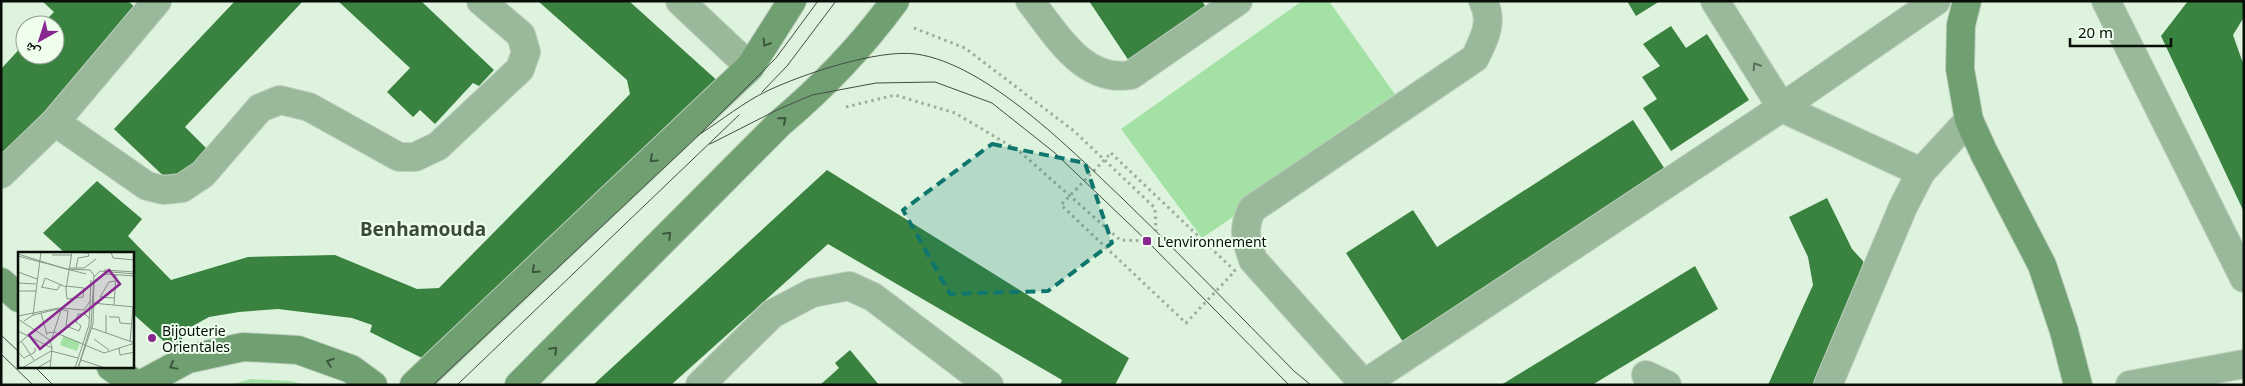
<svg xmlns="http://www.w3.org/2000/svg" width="2245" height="386" viewBox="0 0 2245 386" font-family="'Noto Sans','Noto Naskh Arabic',sans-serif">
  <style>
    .green { fill: #a3e2a4 }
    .building { fill: #3a8240 }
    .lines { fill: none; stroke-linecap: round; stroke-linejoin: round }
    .minor-casing { stroke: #bccfbc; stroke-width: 30 }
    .secondary-casing { stroke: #bccfbc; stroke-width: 30 }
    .path { stroke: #9cad9c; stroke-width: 3; stroke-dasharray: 2.5 4; stroke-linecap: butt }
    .minor { stroke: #9ab99a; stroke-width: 28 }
    .secondary { stroke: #709f71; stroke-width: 28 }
    .tram { stroke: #424d43; stroke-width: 1 }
    .oneway { stroke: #3c573d }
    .oneway2 { stroke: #586c59 }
    .marked { fill: #0f766e; fill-opacity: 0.2; stroke: #0f766e; stroke-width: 4; stroke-dasharray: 10 6; stroke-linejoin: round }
    .poi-dot { fill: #8a2891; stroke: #efe; stroke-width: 2 }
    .labels { text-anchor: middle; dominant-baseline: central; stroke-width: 4; stroke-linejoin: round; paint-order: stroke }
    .poi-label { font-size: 14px; fill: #080f09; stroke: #efe; text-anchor: start }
    .district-label { font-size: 19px; font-weight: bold; fill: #394a39; stroke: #efe }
    .inset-road { fill: none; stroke: #889889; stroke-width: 1 }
    .view { fill: #8a2891; fill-opacity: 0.15; stroke: #8a2891; stroke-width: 2.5 }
    .inset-edge { fill: none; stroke: #080f09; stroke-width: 2.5 }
  </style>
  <rect width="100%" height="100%" fill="#def3de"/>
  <!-- green -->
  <g class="green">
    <path d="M1302,1H1329L1401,103L1202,238L1121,129Z"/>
    <path d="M251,379L291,381L306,385H230Z"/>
  </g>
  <!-- building -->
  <g class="building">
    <path d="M42,1H128L139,11L1,163V69L25,43V55H55V25H41L54,12Z"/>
    <path d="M235,1H303L185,127L207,149L173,185L114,129Z"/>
    <path d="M338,1H421L494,70L479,86L473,83L435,124L420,110L413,117L387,92L410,68Z"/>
    <path d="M538,1H629L721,84L428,361L370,332L372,325L352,318L278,309L239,312L209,317L182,332V343L168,345L132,313V254H66L43,233L97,181L142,219L128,236L171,280L248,257L335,255L417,289L439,288L630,94L627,80Z"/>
    <path d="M1089,1H1202L1213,18L1135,70Z"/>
    <path d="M1627,1H1660L1636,16Z"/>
    <path d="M2188,1H2244V17L2233,35L2244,66V212L2161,36Z"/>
    <path d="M1671,26L1686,48L1707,34L1749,100L1671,151L1643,108L1657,99L1642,77L1660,66L1643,44Z"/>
    <path d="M1633,120L1668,174L1405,345L1346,253L1413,210L1437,247Z"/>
    <path d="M827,170L1129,358L1115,385H1060L1062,380L828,244L671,385H593Z"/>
    <path d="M1827,198L1852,249L1863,261L1868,278L1819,385H1768L1813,285L1808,257L1789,217Z"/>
    <path d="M1695,266L1718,309L1592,385H1501Z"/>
    <path d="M850,350L879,385H820L839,368L835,363Z"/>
  </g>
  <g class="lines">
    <!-- minor casing -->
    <g class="minor-casing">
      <g id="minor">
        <path d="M680,1L750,67"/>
        <path d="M1030,1C1056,34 1083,83 1131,75L1238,1"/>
        <path d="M1715,1L1782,108L1921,172"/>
        <path d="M2106,1L2244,278"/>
        <path d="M55,122L147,186L163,190L182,188L203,174L260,108L280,100L309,107L399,157H415L438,146L520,69L526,52L521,35L481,1"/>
        <path d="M1,174L55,122L157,1"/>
        <path d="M1646,375L1667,385"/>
        <path d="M1364,384L1772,114L1936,1"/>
        <path d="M700,385L772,314L812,293L849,286L873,297L989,385"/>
        <path d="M1365,385L1253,260C1246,239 1242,230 1252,209L1475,58C1484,39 1494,22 1483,1"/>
        <path d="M1828,385L1903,207L1921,172L1969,120"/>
        <path d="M2130,385L2244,364"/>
      </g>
    </g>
    <!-- secondary casing -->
    <g class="secondary-casing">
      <g id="secondary">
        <path d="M1967,1L1961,25L1960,69L1969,120L1984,153L2042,265L2064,331L2078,385"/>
        <path d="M1,282L19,298"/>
        <path d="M111,367L137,385"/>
        <path d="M140,385L188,359L243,347L298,350L351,369L373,385"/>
        <path d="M414,385L750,67L792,1"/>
        <path d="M519,385L780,123C823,87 862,46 895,1"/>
      </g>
    </g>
    <!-- path -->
    <g class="path">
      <path d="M914,28L965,48L1074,131L1155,208L1156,231"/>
      <path d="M846,107L895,95L955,113L1019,151L1120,240L1147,241"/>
      <path d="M1111,153L1235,271L1186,323L1061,205Z"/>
    </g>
    <!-- minor -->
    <use href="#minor" class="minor"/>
    <!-- secondary -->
    <use href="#secondary" class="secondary"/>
    <!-- tram -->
    <g class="tram">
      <path d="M762,92L787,66L836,1"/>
      <path d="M700,134C722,120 744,102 767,91C803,74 877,49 916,54C987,64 1072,151 1123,199C1181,255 1237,313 1294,371L1311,385"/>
      <path d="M710,144L779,109L812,95L876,83L935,82L992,103L1055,153L1147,241L1289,385"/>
      <path d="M1,335L19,352"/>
      <path d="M1,354L33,385"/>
      <path d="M35,367L53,385"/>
      <path d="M433,385L700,134L776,58L818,1"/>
      <path d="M457,385L739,115"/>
    </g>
  </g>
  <!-- one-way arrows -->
  <defs><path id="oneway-chevron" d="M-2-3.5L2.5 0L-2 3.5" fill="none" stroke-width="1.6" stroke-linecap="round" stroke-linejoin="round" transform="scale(1.25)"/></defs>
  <g class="oneway">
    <use href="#oneway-chevron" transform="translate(766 43) rotate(122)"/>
    <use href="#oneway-chevron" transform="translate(783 120) rotate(-41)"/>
    <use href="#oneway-chevron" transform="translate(653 159) rotate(137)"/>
    <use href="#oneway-chevron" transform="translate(668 235) rotate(-45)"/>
    <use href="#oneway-chevron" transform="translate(535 270) rotate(137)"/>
    <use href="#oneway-chevron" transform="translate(554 350) rotate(-45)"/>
    <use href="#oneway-chevron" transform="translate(330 362) rotate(-160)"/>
    <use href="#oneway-chevron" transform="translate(173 366) rotate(151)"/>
  </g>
  <use class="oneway2" href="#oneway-chevron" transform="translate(1756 66) rotate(-122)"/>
  <!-- marked area -->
  <path class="marked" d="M992,144L1085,163L1112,243L1048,291L950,294L903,210Z"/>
  <!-- markers -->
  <g class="poi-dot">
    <rect x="1142" y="236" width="10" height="10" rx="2.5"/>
    <circle cx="152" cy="338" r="5"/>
  </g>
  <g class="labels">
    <!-- poi labels -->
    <g class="poi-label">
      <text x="1157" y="241">L'environnement</text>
      <text x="162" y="330">Bijouterie<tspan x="162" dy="16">Orientales</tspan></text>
    </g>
    <!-- district labels -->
    <g class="district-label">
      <text x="423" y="229">Benhamouda</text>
    </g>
  </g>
  <!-- overview -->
  <g transform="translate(18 252)">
    <rect width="116" height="116" fill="#def3de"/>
    <path d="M45,84L62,90L59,99L42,93Z" fill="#a3e2a4"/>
    <path class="inset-road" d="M93,0L95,6L117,8M0,2L48,17L72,18L76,23L73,73L60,116M34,3H53M0,4L68,22M52,16H58L60,6L71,4L70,1L55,0M58,16H66L78,7M86,18L117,20M0,20L19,27M86,22L117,24M76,25L82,19L117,22M0,31L18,32M48,34L66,36L65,45L49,47L48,37L54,0M23,35L39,38L43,32M24,35L27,26L48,35M0,39H18M96,46L82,45L91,30L97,29M74,51L117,55M96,53L98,22M23,61L29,83M15,63L23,0M0,64L41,56L66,58L73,48M91,65H101L102,71L114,72M0,67L32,88L34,96L32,116M6,69L15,63L40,57L50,59L48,74L61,79L63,74L58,70L60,62H67L71,66M74,76L117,91M0,79L34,96M29,81L36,80L86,101L117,91M88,81V63M76,87L91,98M33,89L43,58M4,90L16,108M112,90L115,55M0,92L17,78M101,96L102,103L117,100M1,101L6,106L17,100V96M63,108L87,116M4,116L33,99L60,106M19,116L33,108M57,116L71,73L73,28M60,116L75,72L76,29"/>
    <path class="view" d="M91,18L102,32L22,97L11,83Z"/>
    <rect width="116" height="116" class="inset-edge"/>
  </g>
  <!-- border -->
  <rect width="2245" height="386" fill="none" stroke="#080f09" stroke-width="5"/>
  <!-- north arrow -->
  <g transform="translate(40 40) rotate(219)"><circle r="24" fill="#eeffee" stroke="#929f92"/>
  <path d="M0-4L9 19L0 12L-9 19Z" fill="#8a2891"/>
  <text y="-8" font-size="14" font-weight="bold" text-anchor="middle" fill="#080f09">ش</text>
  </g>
  <!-- scale -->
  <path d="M2070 38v8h101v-8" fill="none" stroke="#080f09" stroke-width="2.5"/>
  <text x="2078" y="38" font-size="15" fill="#080f09" stroke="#eeffee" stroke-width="4" paint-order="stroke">20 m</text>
</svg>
